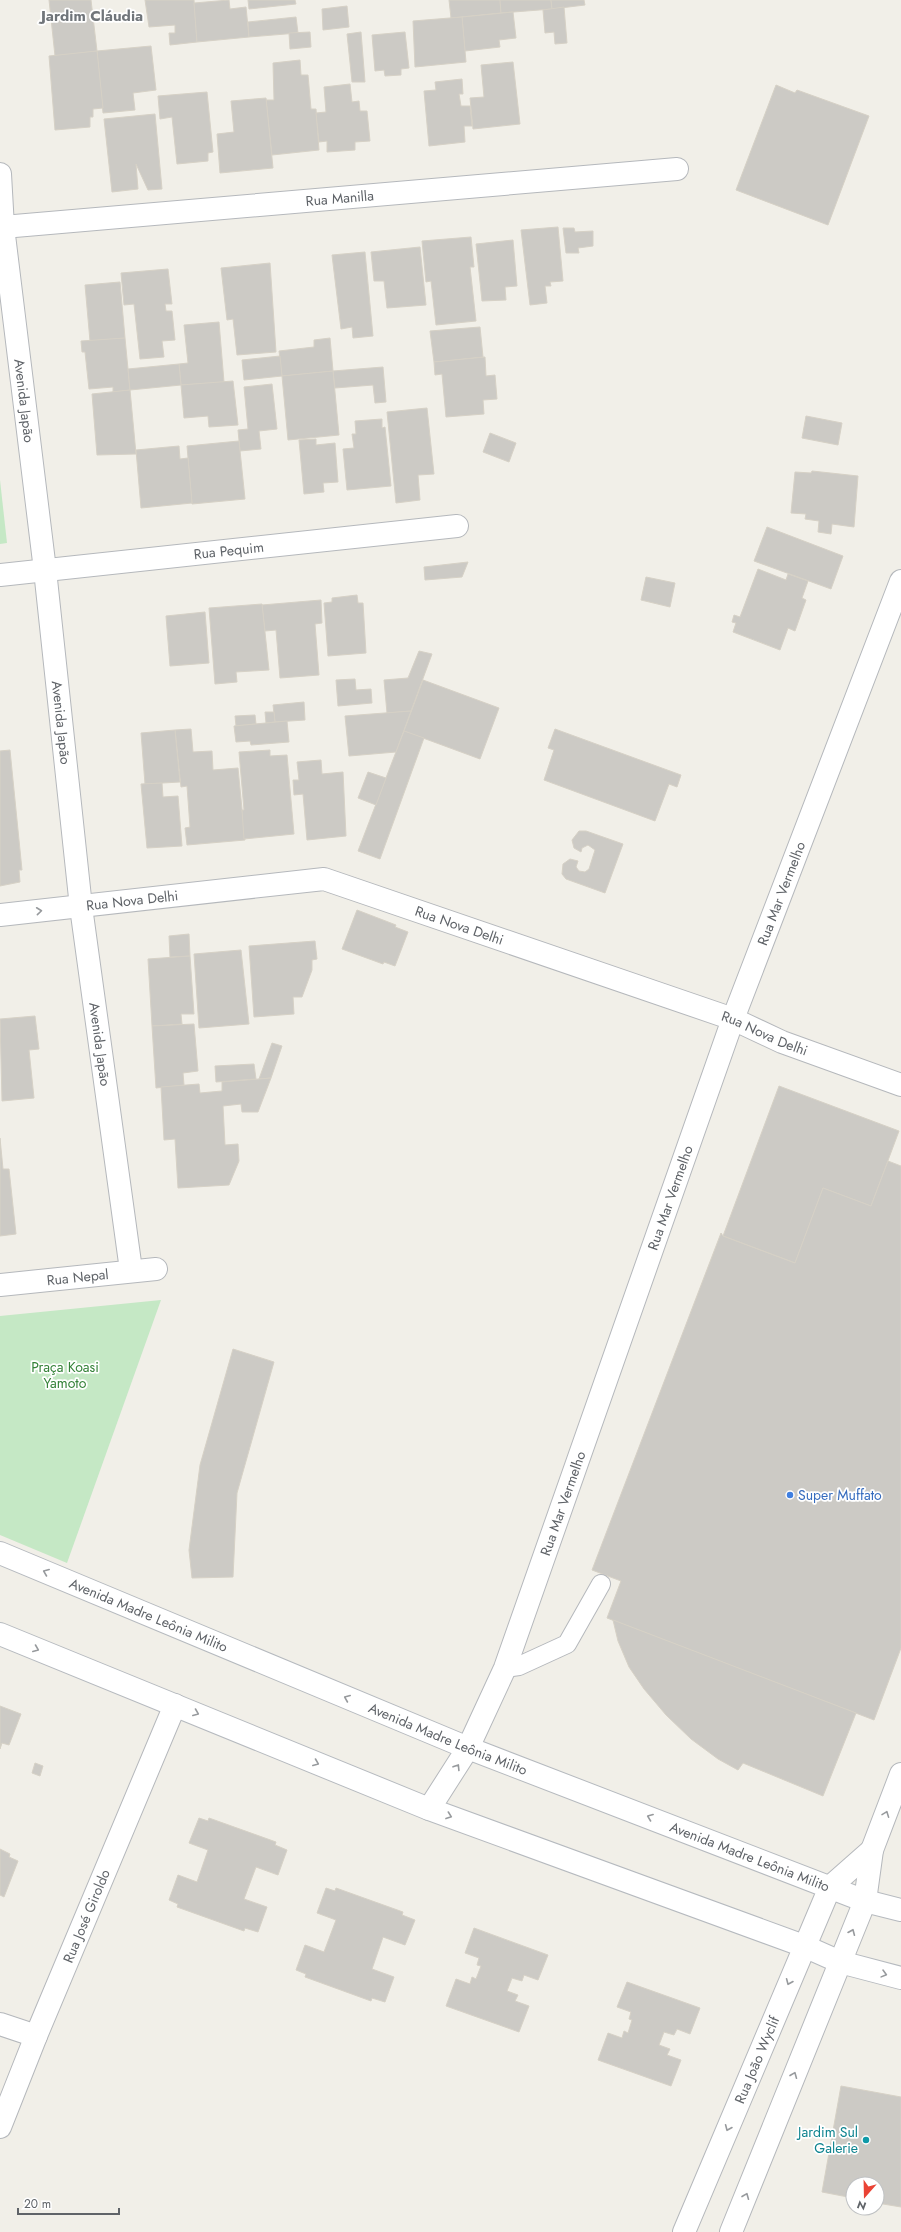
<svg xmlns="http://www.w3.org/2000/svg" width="901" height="2232" viewBox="0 0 901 2232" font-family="Jost,sans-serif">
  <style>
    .green { fill: #c5e8c5 }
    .building { fill: #cccac5; stroke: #d6d1c6 }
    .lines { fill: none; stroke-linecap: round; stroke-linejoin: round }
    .service-casing { stroke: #b5b8bc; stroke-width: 20 }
    .minor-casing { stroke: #b5b8bc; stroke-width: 24 }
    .secondary-casing { stroke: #b6babf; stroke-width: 24 }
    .service { stroke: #fff; stroke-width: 18 }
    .minor { stroke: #fff; stroke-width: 22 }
    .secondary { stroke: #fff; stroke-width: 22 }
    .oneway { stroke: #979a9d }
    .shop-dot { fill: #3f7fe0; stroke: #fff; stroke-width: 1.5 }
    .culture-dot { fill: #0f9aa8; stroke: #fff; stroke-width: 1.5 }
    .labels { text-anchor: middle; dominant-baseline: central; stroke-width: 3.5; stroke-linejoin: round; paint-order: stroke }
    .street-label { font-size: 14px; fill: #5f6368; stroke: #fff }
    .park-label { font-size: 14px; fill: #348238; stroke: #fff }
    .shop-label { font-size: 14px; fill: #366cbe; stroke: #fff; text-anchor: start }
    .culture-label { font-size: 14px; fill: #0d838f; stroke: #fff; text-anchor: end }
    .neighbourhood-label { font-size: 15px; font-weight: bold; fill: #70757a; stroke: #fff }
  </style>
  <rect width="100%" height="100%" fill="#f1efe8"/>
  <!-- green -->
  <g class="green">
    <path d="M0,480L7,543L0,544Z"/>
    <path d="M161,1300L67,1563L0,1535V1316Z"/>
  </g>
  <!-- building -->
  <g class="building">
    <path d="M49,0H91L97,51L55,56Z"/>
    <path d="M145,0H194L197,42L170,45L169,33H175V25L149,27Z"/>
    <path d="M229,0L230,9L246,7L249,37L197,42L194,3Z"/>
    <path d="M248,0H295L296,4L249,9Z"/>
    <path d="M449,0H500L501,13L451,18Z"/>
    <path d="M500,0H551L552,9L501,13Z"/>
    <path d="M551,0H584L585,5L552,9Z"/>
    <path d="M347,6L349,27L323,30L322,9Z"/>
    <path d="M564,7L567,43L555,44L554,32L545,33L543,10Z"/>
    <path d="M513,12L516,38L499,40L500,47L465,51L462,17Z"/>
    <path d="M296,17L298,33L249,37L248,22Z"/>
    <path d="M462,17L466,62L415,67L413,21Z"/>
    <path d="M310,32L311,47L290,49L289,33Z"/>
    <path d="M361,32L365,82H352L347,34Z"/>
    <path d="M405,32L409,68L401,69V75L385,76L384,70L375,71L372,35Z"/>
    <path d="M151,46L156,90L133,93L135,110L103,113L97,51Z"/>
    <path d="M97,51L103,108L93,109V117H90V127L55,130L49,56Z"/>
    <path d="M300,60L301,75H308L311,109H316L319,150L272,155L266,100H274L273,63Z"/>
    <path d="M513,62L520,124L473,129L470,98L484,97L481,65Z"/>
    <path d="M462,79L463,94H459L461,106H470L472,126H464L465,142L429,146L424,91L436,90L435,82Z"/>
    <path d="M350,84L352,102L359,101L360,111H367L370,141L355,142V150L327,152V141L319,142L316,113L326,112L324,87Z"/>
    <path d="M776,85L795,93L797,90L869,116L828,225L736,190Z"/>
    <path d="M207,92L213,152L208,153V161L177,164L172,117L160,119L158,96Z"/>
    <path d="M266,98L273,168L220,173L217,134L234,132L231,101Z"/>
    <path d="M155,114L162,189L148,190L136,164L138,189L112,192L104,119Z"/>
    <path d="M558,227L563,281L550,282L551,286H545L547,303L530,305L521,230Z"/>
    <path d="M563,228H574L575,232L593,231V246L578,248L579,253H566Z"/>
    <path d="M471,237L474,267H470L476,321L436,325L431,281L426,282L422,241Z"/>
    <path d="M513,240L517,286L505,287L506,300L482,301L476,244Z"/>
    <path d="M420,247L426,305L387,308L384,281H374L371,252Z"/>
    <path d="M365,252L373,336L353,338L352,327L341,329L332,255Z"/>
    <path d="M270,263L276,352L237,355L233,319L227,320L221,268Z"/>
    <path d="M168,269L172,304H165L166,311H172L175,340L162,341L164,357L140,359L134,304L124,305L121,273Z"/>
    <path d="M120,282L125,338L90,341L85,285Z"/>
    <path d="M219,322L224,382L181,385L179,364L188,363L184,325Z"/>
    <path d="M480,327L483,357L434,362L430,331Z"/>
    <path d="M125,338L130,390L113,392V387L89,389L85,352H82L81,341Z"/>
    <path d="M330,338L333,371L282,376L279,351L314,347V340Z"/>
    <path d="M280,356L282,376L244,380L242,360Z"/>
    <path d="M485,357L486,376L495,375L497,399L483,400L484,414L446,417L442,374L435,375L434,362Z"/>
    <path d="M179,364L181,385L130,390L128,369Z"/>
    <path d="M383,367L386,402L375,403L373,385L335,388L333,371Z"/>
    <path d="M333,371L339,435L288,440L282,376Z"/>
    <path d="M233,381L238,425L209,427L208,416L184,418L181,385Z"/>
    <path d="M272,384L277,429L259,431L261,449L240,451L238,430L248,429L244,387Z"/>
    <path d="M130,390L136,454L97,455L92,394Z"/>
    <path d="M427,408L434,474L418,475L420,500L396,503L387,412Z"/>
    <path d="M806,416L842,423L838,445L802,438Z"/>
    <path d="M382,419V428L385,427L391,486L347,490L343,449L354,448L352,434H356L355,421Z"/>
    <path d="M490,433L516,443L509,462L483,452Z"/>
    <path d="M316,439V445L335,443L338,482L323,483L324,492L304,494L299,440Z"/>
    <path d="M239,441L245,499L192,504L187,446Z"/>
    <path d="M179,446L180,459L188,458L192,503L141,508L136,450Z"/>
    <path d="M812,471L858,476L854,527L832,524L831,534L818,532L819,521L805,519L806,514L791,513L795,472L811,473Z"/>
    <path d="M767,527L843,556L831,589L754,561Z"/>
    <path d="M468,562L462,577L425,580L424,567Z"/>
    <path d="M758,569L786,580L788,574L808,581L802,598L806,600L795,631L788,628L780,650L733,632L736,623L732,622L734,615L740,617Z"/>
    <path d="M646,577L675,583L670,607L641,600Z"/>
    <path d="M357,595L358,603H363L366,653L328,656L324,603L332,602V598Z"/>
    <path d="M321,600L322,623L315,624L319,675L280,678L276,630L265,631L262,605Z"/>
    <path d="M262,604L269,670L236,672L237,682L215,684L209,608Z"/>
    <path d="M205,612L209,663L170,666L166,616Z"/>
    <path d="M419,651L432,654L411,711L387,713L384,680L408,678Z"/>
    <path d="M355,679L356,690L371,689L372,703L338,706L336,680Z"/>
    <path d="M423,680L499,708L480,759L404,731Z"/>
    <path d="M304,702L305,720L275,722L273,705Z"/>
    <path d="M411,711L396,752L349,756L345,716Z"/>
    <path d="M265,712H274L275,722L266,723Z"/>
    <path d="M255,715L256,724L236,726L235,716Z"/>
    <path d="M287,721L289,742L251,745L250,741L236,742L234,726Z"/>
    <path d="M191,729L193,752L212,751L213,770L238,768L245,840L187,845L185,828L190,827L187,786L181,787L175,730Z"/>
    <path d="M555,729L681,775L677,787L669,784L655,821L544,780L554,750L548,748Z"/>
    <path d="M175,730L180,782L145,784L141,733Z"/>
    <path d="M404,731L424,738L380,859L358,851Z"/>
    <path d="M10,750L22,870H19L20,882L0,886V751Z"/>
    <path d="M270,750V756L287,755L294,834L244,839L242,810H244L239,752Z"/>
    <path d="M321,760L322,774L343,772L346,836L307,840L303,794L294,795L293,780H299L297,762Z"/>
    <path d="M368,772L386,778L376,805L358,798Z"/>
    <path d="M162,783L163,797L178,796L182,846L147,848L141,784Z"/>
    <path d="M579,831H586L623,844L605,893L566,879L562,874L563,864L570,859L578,861L576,867L579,871L585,872L589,869L595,850L588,845L582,848L581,852L574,848L572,840Z"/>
    <path d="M357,910L396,925L395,927L408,932L395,966L384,962L383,964L342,949Z"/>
    <path d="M189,934L190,956L170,957L169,936Z"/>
    <path d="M315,941L317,959L312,960V970L302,997H293L294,1014L254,1017L249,946Z"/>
    <path d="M241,950L249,1024L199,1028L194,954Z"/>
    <path d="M190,956L194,1014H181L182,1024L152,1026L148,959Z"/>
    <path d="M35,1016L39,1049L29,1050L34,1098L2,1101L0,1019Z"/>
    <path d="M194,1024L198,1071L183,1073L184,1085L156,1088L152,1026Z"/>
    <path d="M272,1043L282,1046L271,1078L259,1079Z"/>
    <path d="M254,1064L256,1079L216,1082L215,1066Z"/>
    <path d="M271,1078L258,1112H242L241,1104L223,1106L225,1145L238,1144L239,1161L229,1185L178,1188L175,1139L164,1140L161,1087L199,1084L200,1093L222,1091V1082Z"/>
    <path d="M779,1086L899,1131L871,1206L823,1188L795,1263L723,1236Z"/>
    <path d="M0,1138L3,1169H9L16,1234L0,1236Z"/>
    <path d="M888,1161L901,1166V1648L874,1720L607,1618L621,1581L592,1570L721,1233L723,1236L795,1263L823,1188L871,1206Z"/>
    <path d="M233,1349L274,1362L237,1493L233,1577L192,1578L189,1550L200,1465Z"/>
    <path d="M613,1620L856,1713L823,1796L743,1763L738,1770L718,1759L691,1739L666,1715L644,1689L629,1667L618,1641Z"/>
    <path d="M0,1706L21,1714L9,1745L2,1743L0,1749Z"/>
    <path d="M35,1763L43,1766L40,1776L32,1773Z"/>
    <path d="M199,1818L208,1821L209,1818L276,1842L275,1845L287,1850L278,1875L256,1867L244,1899L267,1907L258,1932L245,1928L244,1931L177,1907L178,1904L169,1900L178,1875L197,1882L208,1850L189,1843Z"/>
    <path d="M0,1849L10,1854L9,1857L18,1861L4,1897L0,1895Z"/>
    <path d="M326,1888L335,1891L336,1888L403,1912L402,1915L415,1920L405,1945L383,1937L372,1969L394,1977L385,2002L372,1998L371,2001L305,1977L306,1974L296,1970L305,1945L324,1952L336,1920L317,1913Z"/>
    <path d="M474,1928L548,1955L538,1980L524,1975L522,1981L512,1978L507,1991L518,1995L515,2001L529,2006L519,2032L446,2006L456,1979L470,1984L472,1977L476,1979L481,1966L477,1965L479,1958L465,1953Z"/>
    <path d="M627,1982L700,2008L690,2034L677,2029L674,2035L664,2032L659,2045L670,2049L667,2055L681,2060L671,2086L598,2060L608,2033L622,2038L624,2031L628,2033L632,2020L629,2019L631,2012L617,2007Z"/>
    <path d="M841,2086L901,2097V2207L877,2203V2184H853V2198L822,2192Z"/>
  </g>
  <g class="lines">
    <!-- service casing -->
    <g class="service-casing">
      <path id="service" d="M505,1668L519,1666L567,1644L601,1584"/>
    </g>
    <!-- minor casing -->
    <g class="minor-casing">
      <g id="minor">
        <path id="s1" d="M0,174L3,227L45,570L81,907L131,1270"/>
        <path id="s2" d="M3,227L677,169"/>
        <path id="s3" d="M0,575L457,526"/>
        <path id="s4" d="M0,915L324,879L733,1019L782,1042L901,1085"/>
        <path id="s5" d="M0,1285L156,1269"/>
        <path id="s6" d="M429,1809L468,1748L505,1668L733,1019L901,581"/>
        <path d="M0,2024L36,2036"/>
        <path id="s7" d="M0,2127L36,2036L175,1705"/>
        <path id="s8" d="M684,2232L830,1887L872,1850"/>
        <path d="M731,2232L865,1901L872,1850L901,1774"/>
      </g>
    </g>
    <!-- secondary casing -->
    <g class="secondary-casing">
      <g id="secondary">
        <path id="s9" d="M0,1553L468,1748L865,1901L901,1910"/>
        <path d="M0,1634L429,1809L804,1946L840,1962L901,1978"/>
      </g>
    </g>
    <!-- service -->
    <use href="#service" class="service"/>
    <!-- minor -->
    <use href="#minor" class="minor"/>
    <!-- secondary -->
    <use href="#secondary" class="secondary"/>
  </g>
  <!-- one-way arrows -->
  <defs><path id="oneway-chevron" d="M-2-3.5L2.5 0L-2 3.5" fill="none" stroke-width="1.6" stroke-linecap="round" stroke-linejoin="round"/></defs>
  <g class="oneway">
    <use href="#oneway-chevron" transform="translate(39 911) rotate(-6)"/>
    <use href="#oneway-chevron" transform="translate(46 1572) rotate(-158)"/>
    <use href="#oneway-chevron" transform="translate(36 1649) rotate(22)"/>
    <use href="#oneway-chevron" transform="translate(347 1698) rotate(-157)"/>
    <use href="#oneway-chevron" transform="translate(196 1713) rotate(22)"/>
    <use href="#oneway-chevron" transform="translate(316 1763) rotate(22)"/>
    <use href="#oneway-chevron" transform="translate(457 1767) rotate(-58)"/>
    <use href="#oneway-chevron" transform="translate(886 1814) rotate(-69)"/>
    <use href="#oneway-chevron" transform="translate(449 1816) rotate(20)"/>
    <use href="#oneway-chevron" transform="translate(650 1817) rotate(-159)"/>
    <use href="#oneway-chevron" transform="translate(852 1932) rotate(-67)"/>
    <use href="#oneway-chevron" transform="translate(884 1974) rotate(15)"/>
    <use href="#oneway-chevron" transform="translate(789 1982) rotate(113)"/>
    <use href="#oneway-chevron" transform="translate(794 2075) rotate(-68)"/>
    <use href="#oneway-chevron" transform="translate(728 2128) rotate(113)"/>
    <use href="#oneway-chevron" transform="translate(746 2196) rotate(-68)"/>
  </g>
  <!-- markers -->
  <circle class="shop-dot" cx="790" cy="1495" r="4"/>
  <circle class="culture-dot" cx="866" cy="2140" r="4"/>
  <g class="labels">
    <!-- street labels -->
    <g class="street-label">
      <text stroke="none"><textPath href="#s2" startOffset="338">Rua Manilla</textPath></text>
      <text stroke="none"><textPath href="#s1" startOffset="228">Avenida Japão</textPath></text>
      <text stroke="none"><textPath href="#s3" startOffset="230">Rua Pequim</textPath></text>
      <text stroke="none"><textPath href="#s1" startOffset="552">Avenida Japão</textPath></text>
      <text stroke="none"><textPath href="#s6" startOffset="983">Rua Mar Vermelho</textPath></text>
      <text stroke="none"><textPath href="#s4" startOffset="133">Rua Nova Delhi</textPath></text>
      <text stroke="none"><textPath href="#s4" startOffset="469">Rua Nova Delhi</textPath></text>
      <text stroke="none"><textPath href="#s4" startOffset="793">Rua Nova Delhi</textPath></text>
      <text stroke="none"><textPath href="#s1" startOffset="876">Avenida Japão</textPath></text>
      <text stroke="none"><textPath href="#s6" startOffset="659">Rua Mar Vermelho</textPath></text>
      <text stroke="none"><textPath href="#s5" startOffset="78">Rua Nepal</textPath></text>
      <text stroke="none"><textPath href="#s6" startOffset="335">Rua Mar Vermelho</textPath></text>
      <text stroke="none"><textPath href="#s9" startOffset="161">Avenida Madre Leônia Milito</textPath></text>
      <text stroke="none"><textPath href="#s9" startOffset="485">Avenida Madre Leônia Milito</textPath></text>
      <text stroke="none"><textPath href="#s9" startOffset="809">Avenida Madre Leônia Milito</textPath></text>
      <text stroke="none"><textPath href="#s7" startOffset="228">Rua José Giroldo</textPath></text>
      <text stroke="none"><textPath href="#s8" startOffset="187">Rua João Wyclif</textPath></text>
    </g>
    <!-- park labels -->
    <g class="park-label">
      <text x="65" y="1367">Praça Koasi<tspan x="65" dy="16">Yamoto</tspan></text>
    </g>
    <!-- shop labels -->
    <g class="shop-label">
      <text x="798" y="1495">Super Muffato</text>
    </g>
    <!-- culture labels -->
    <g class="culture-label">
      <text x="858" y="2132">Jardim Sul<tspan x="858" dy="16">Galerie</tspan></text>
    </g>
    <!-- neighbourhood labels -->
    <g class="neighbourhood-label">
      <text x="92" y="16">Jardim Cláudia</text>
    </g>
  </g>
  <!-- north arrow -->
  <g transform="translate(865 2196) rotate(200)"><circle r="19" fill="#ffffff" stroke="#bfc1c3"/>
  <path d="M0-3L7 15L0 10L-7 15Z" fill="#ea4335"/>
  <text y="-6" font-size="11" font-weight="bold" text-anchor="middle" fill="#5f6368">N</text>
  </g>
  <!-- scale -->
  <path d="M18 2208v6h101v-6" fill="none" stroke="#5f6368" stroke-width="2"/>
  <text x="24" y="2208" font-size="12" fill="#5f6368" stroke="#ffffff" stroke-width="3" paint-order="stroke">20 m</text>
</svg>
